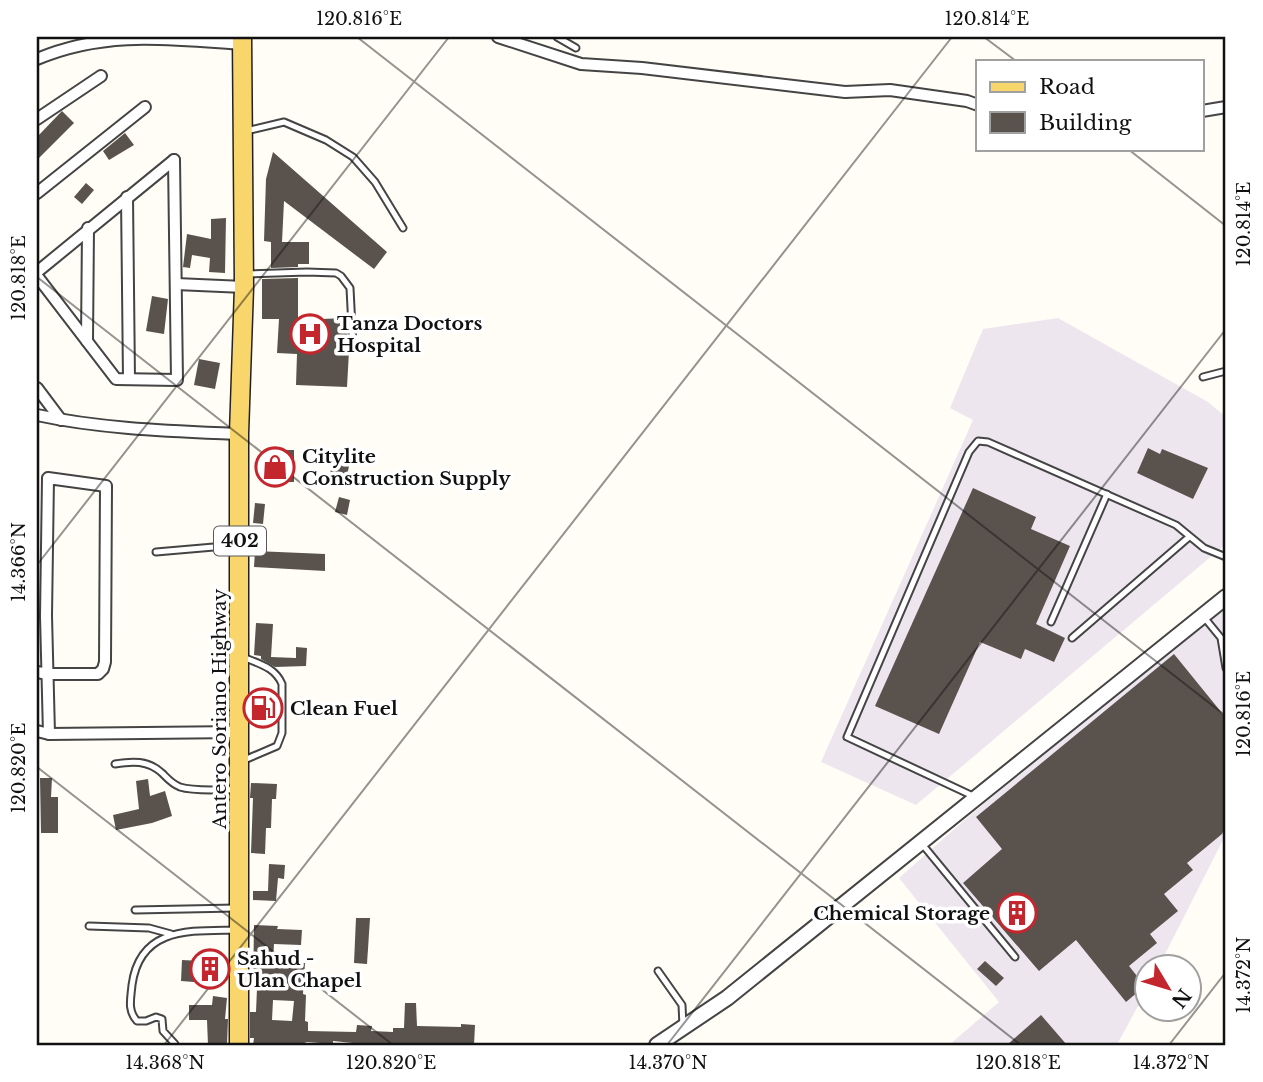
<svg xmlns="http://www.w3.org/2000/svg" width="1263" height="1082" viewBox="0 0 1263 1082" font-family="'Libre Baskerville',serif">
  <style>
    .industrial { fill: #eee6ef }
    .building { fill: #5a524d; fill-rule: evenodd }
    .lines { fill: none; stroke-linecap: round; stroke-linejoin: round }
    .service-casing { stroke: #444; stroke-width: 9 }
    .minor-casing { stroke: #444; stroke-width: 14 }
    .tertiary-casing { stroke: #444; stroke-width: 18 }
    .primary-casing { stroke: #222; stroke-width: 21 }
    .service { stroke: #fff; stroke-width: 5 }
    .minor { stroke: #fff; stroke-width: 10 }
    .tertiary { stroke: #fff; stroke-width: 14 }
    .primary { stroke: #f9d66b; stroke-width: 18 }
    .ticks { fill: none; stroke: #111; stroke-width: 2; stroke-opacity: 0.45 }
    .labels { text-anchor: middle; dominant-baseline: central; stroke-width: 7; stroke-linejoin: round; paint-order: stroke }
    .shield { fill: #fff; stroke: #585858; stroke-width: 2 }
    .shield-label { font-size: 18px; font-weight: bold; fill: #111 }
    .poi-label { font-size: 19px; font-weight: bold; fill: #111; stroke: #fff; text-anchor: start }
    .street-label { font-size: 19px; fill: #111; stroke: #fff }
    .neatline { fill: none; stroke: #111; stroke-width: 2.5 }
    .ticks-label { font-size: 18px; text-anchor: middle; fill: #111 }
  </style>
  <rect width="100%" height="100%" fill="#fffdf5"/>
  <!-- industrial -->
  <g class="industrial">
    <path d="M1058,318L1208,402L1226,417V544L916,805L821,762L973,420L950,408L983,329Z"/>
    <path d="M1226,605V834L1159,966L1148,967L1147,989L1117,1045H949L999,1002L899,878L968,817Z"/>
  </g>
  <!-- building -->
  <g class="building">
    <path d="M62,111L74,123L37,160V137Z"/>
    <path d="M125,133L134,145L109,160L103,151Z"/>
    <path d="M273,152L387,252L374,269L284,201L282,242H309V264H298V267L271,268V242L264,241L266,179Z"/>
    <path d="M86,183L94,190L82,204L74,197Z"/>
    <path d="M226,218L225,273L209,272L210,258L192,255L190,268L183,267L187,234L211,239V219Z"/>
    <path d="M298,278V320L346,318L349,351L347,387L296,385L297,354L277,353L279,319H262V279Z"/>
    <path d="M152,296L168,299L164,334L146,331Z"/>
    <path d="M199,359L220,363L215,389L194,385Z"/>
    <path d="M1148,448L1160,454L1162,449L1208,468L1193,499L1137,473Z"/>
    <rect x="267" y="450" width="27" height="32"/>
    <path d="M335,450L352,452L345,485L328,484Z"/>
    <path d="M973,488L1036,517L1031,529L1070,546L1036,624L1065,638L1054,662L1025,649L1021,659L980,642L939,734L875,706Z"/>
    <path d="M339,497L350,500L347,515L335,512Z"/>
    <path d="M255,503L265,504L263,524L253,523Z"/>
    <path d="M255,551L325,554V571L254,567Z"/>
    <path d="M256,623L273,624L271,657L296,658V647L307,648L306,666L275,667L261,659V656L254,655Z"/>
    <path d="M1174,654L1226,718V826L1222,834L1187,863L1193,870L1164,894L1178,911L1150,934L1157,943L1129,966L1145,986L1126,1002L1076,940L1039,971L963,883L1002,849L976,817Z"/>
    <path d="M258,699L277,700V716H270V724L253,723L254,702H258Z"/>
    <path d="M40,778H52L51,797H58V833H41Z"/>
    <path d="M148,779L150,796L165,791L172,816L152,823L116,830L113,815L139,809L136,781Z"/>
    <path d="M251,783L277,784L276,799H272L271,828H266L265,854L251,853L253,798H250Z"/>
    <path d="M269,864L285,865L284,879L278,878L276,901L253,900V891H268Z"/>
    <path d="M356,918H370L367,964L354,963Z"/>
    <path d="M254,925L278,926L277,929L302,930L301,945L274,944L273,962L305,963L303,994L306,995L305,1021L308,1022V1031L356,1032L357,1025L372,1026L371,1031L393,1032V1028H404L405,1003H416L417,1026L461,1027V1024L475,1025L474,1045H372L333,1041V1044L307,1042L299,1045H253L254,1038H250V1012H256L257,988H253ZM273,1000L294,1001L292,1021L272,1020Z"/>
    <path d="M182,960L220,962L219,977L194,976V982L181,981Z"/>
    <path d="M985,961L1004,978L996,986L977,969Z"/>
    <path d="M213,996L227,998L225,1019H228L227,1045H208L207,1020H189V1005H212Z"/>
    <path d="M1041,1015L1067,1045H1007Z"/>
  </g>
  <g class="lines">
    <!-- service casing -->
    <g class="service-casing">
      <g id="service">
        <path d="M557,37L576,48"/>
        <path d="M246,131L284,122L326,140L353,157L375,182L403,228"/>
        <path d="M247,274L307,272L336,273L341,276L350,288L353,348"/>
        <path d="M1203,377L1226,371"/>
        <path d="M156,552L237,545"/>
        <path d="M1203,616L1221,638L1226,668"/>
        <path d="M1051,622L1107,494"/>
        <path d="M1072,638L1189,537"/>
        <path d="M242,761L277,746L282,733V684C275,667 259,664 243,657"/>
        <path d="M115,764C132,761 148,760 162,773C168,779 172,784 180,787C196,792 219,789 236,790"/>
        <path d="M973,796L847,737L969,452L978,441L988,442L1176,525L1204,548L1226,557"/>
        <path d="M922,844L1015,957"/>
        <path d="M135,910L236,908"/>
        <path d="M89,926L149,928L171,934"/>
        <path d="M658,971L682,1005L683,1026"/>
        <path d="M175,1044L163,1031L162,1019L156,1017L146,1021H137C127,1010 131,998 132,985C140,926 191,931 236,930"/>
      </g>
    </g>
    <!-- minor casing -->
    <g class="minor-casing">
      <g id="minor">
        <path d="M498,37L581,64L642,68L845,92L890,90L967,101L978,105"/>
        <path d="M37,59C105,30 170,39 242,44"/>
        <path d="M1202,111L1226,107"/>
        <path d="M37,119L101,76"/>
        <path d="M37,193L145,107"/>
        <path d="M127,197L129,379"/>
        <path d="M37,272L174,160"/>
        <path d="M37,276L116,379L177,380L174,160"/>
        <path d="M176,284L244,287"/>
        <path d="M87,341L88,228"/>
        <path d="M37,388L61,420"/>
        <path d="M37,415C102,429 172,431 239,434"/>
        <path d="M37,672L48,674H98L103,669L105,662L106,486L48,478L46,616L49,734"/>
        <path d="M37,731L49,734L240,732"/>
      </g>
    </g>
    <!-- tertiary casing -->
    <g class="tertiary-casing">
      <path id="tertiary" d="M657,1045L727,998L1226,597"/>
    </g>
    <!-- primary casing -->
    <g class="primary-casing">
      <path id="primary" d="M239,1045V434L244,287L242,37"/>
    </g>
    <!-- service -->
    <use href="#service" class="service"/>
    <!-- minor -->
    <use href="#minor" class="minor"/>
    <!-- tertiary -->
    <use href="#tertiary" class="tertiary"/>
    <!-- primary -->
    <use href="#primary" class="primary"/>
  </g>
  <!-- ticks -->
  <path class="ticks" d="M357,37L1226,716M984,37L1016,61M1128,149L1226,226M37,277L1021,1045M37,565L449,37M37,767L393,1045M164,1045L952,37M667,1045L1226,329M1169,1045L1226,972"/>
  <!-- icons -->
  <defs>
    <g id="hospital-ring" transform="scale(2.0125)"><circle r="9.5" fill="#fff" stroke="#c4262e" stroke-width="1.5"/><path d="M-5-5h3v3.5h4V-5h3V5h-3V1.5h-4V5h-3Z" fill="#c4262e"/></g>
    <g id="shop-ring" transform="scale(2.0125)"><circle r="9.5" fill="#fff" stroke="#c4262e" stroke-width="1.5"/><path d="M-5-2.5h2.3a2.7 3.5 0 0 1 5.4 0H5L5.5 6h-11ZM-1.5-2.5h3a1.5 2.3 0 0 0-3 0Z" fill="#c4262e"/></g>
    <g id="fuel-ring" transform="scale(2.0125)"><circle r="9.5" fill="#fff" stroke="#c4262e" stroke-width="1.5"/><path d="M-5.5-6h7V0h2V4h1.3V-2.5L3-4.5l.8-.8L6-3V5H2.5V1h-1V6h-7ZM-4.2-4.7v3.2H.2V-4.7Z" fill="#c4262e"/></g>
    <g id="building-ring" transform="scale(2.0125)"><circle r="9.5" fill="#fff" stroke="#c4262e" stroke-width="1.5"/><path d="M-4-6H4V6H1V3H-1V6H-4ZM-2.5-4.3h1.7v1.8h-1.7ZM.8-4.3h1.7v1.8H.8ZM-2.5-1h1.7V.8h-1.7ZM.8-1h1.7V.8H.8Z" fill="#c4262e"/></g>
  </defs>
  <g fill-rule="evenodd">
    <use href="#hospital-ring" x="310" y="334"/>
    <use href="#shop-ring" x="275" y="467"/>
    <use href="#fuel-ring" x="263" y="708"/>
    <use href="#building-ring" x="1017" y="913"/>
    <use href="#building-ring" x="210" y="969"/>
  </g>
  <g class="labels">
    <!-- shield labels -->
    <rect class="shield" x="214" y="526.5" width="52" height="29" rx="5"/>
    <g class="shield-label">
      <text x="240" y="541">402</text>
    </g>
    <!-- poi labels -->
    <g class="poi-label">
      <text x="337" y="323">Tanza Doctors<tspan x="337" dy="22">Hospital</tspan></text>
      <text x="302" y="456">Citylite<tspan x="302" dy="22">Construction Supply</tspan></text>
      <text x="290" y="708">Clean Fuel</text>
      <text x="990" y="913" text-anchor="end">Chemical Storage</text>
      <text x="237" y="958">Sahud -<tspan x="237" dy="22">Ulan Chapel</tspan></text>
    </g>
    <!-- street labels -->
    <g class="street-label">
      <text transform="translate(219 709) rotate(-90)">Antero Soriano Highway</text>
    </g>
  </g>
  <!-- border -->
  <rect width="1263" height="1082" fill="none" stroke="#ffffff" stroke-width="77"/>
  <!-- legend -->
  <rect x="976" y="60" width="228" height="91" fill="#ffffff" stroke="#a0a0a0" stroke-width="2"/>
  <rect x="990" y="82" width="35" height="10" fill="#f9d66b" stroke="#a0a0a0" stroke-width="2"/>
  <text x="1039" y="94" font-size="21" fill="#111111">Road</text>
  <rect x="990" y="112" width="35" height="21" fill="#5a524d" stroke="#a0a0a0" stroke-width="2"/>
  <text x="1039" y="130" font-size="21" fill="#111111">Building</text>
  <!-- north arrow -->
  <g transform="translate(1168 988) rotate(128)"><circle r="33" fill="#ffffff" stroke="#a0a0a0" stroke-width="2"/>
  <path d="M0-5L12 26L0 18L-12 26Z" fill="#c4262e"/>
  <text y="-10" font-size="19" font-weight="bold" text-anchor="middle" fill="#111111">N</text>
  </g>
  <rect x="38" y="38" width="1186" height="1006" class="neatline"/>
  <g class="ticks-label">
    <text x="359" y="25">120.816°E</text>
    <text x="987" y="25">120.814°E</text>
    <text transform="translate(1244 224) rotate(-90)" y="6">120.814°E</text>
    <text transform="translate(19 278) rotate(-90)" y="6">120.818°E</text>
    <text transform="translate(19 562) rotate(-90)" y="6">14.366°N</text>
    <text transform="translate(1244 714) rotate(-90)" y="6">120.816°E</text>
    <text transform="translate(19 768) rotate(-90)" y="6">120.820°E</text>
    <text transform="translate(1244 975) rotate(-90)" y="6">14.372°N</text>
    <text x="165" y="1069">14.368°N</text>
    <text x="391" y="1069">120.820°E</text>
    <text x="668" y="1069">14.370°N</text>
    <text x="1018" y="1069">120.818°E</text>
    <text x="1171" y="1069">14.372°N</text>
  </g>
</svg>
